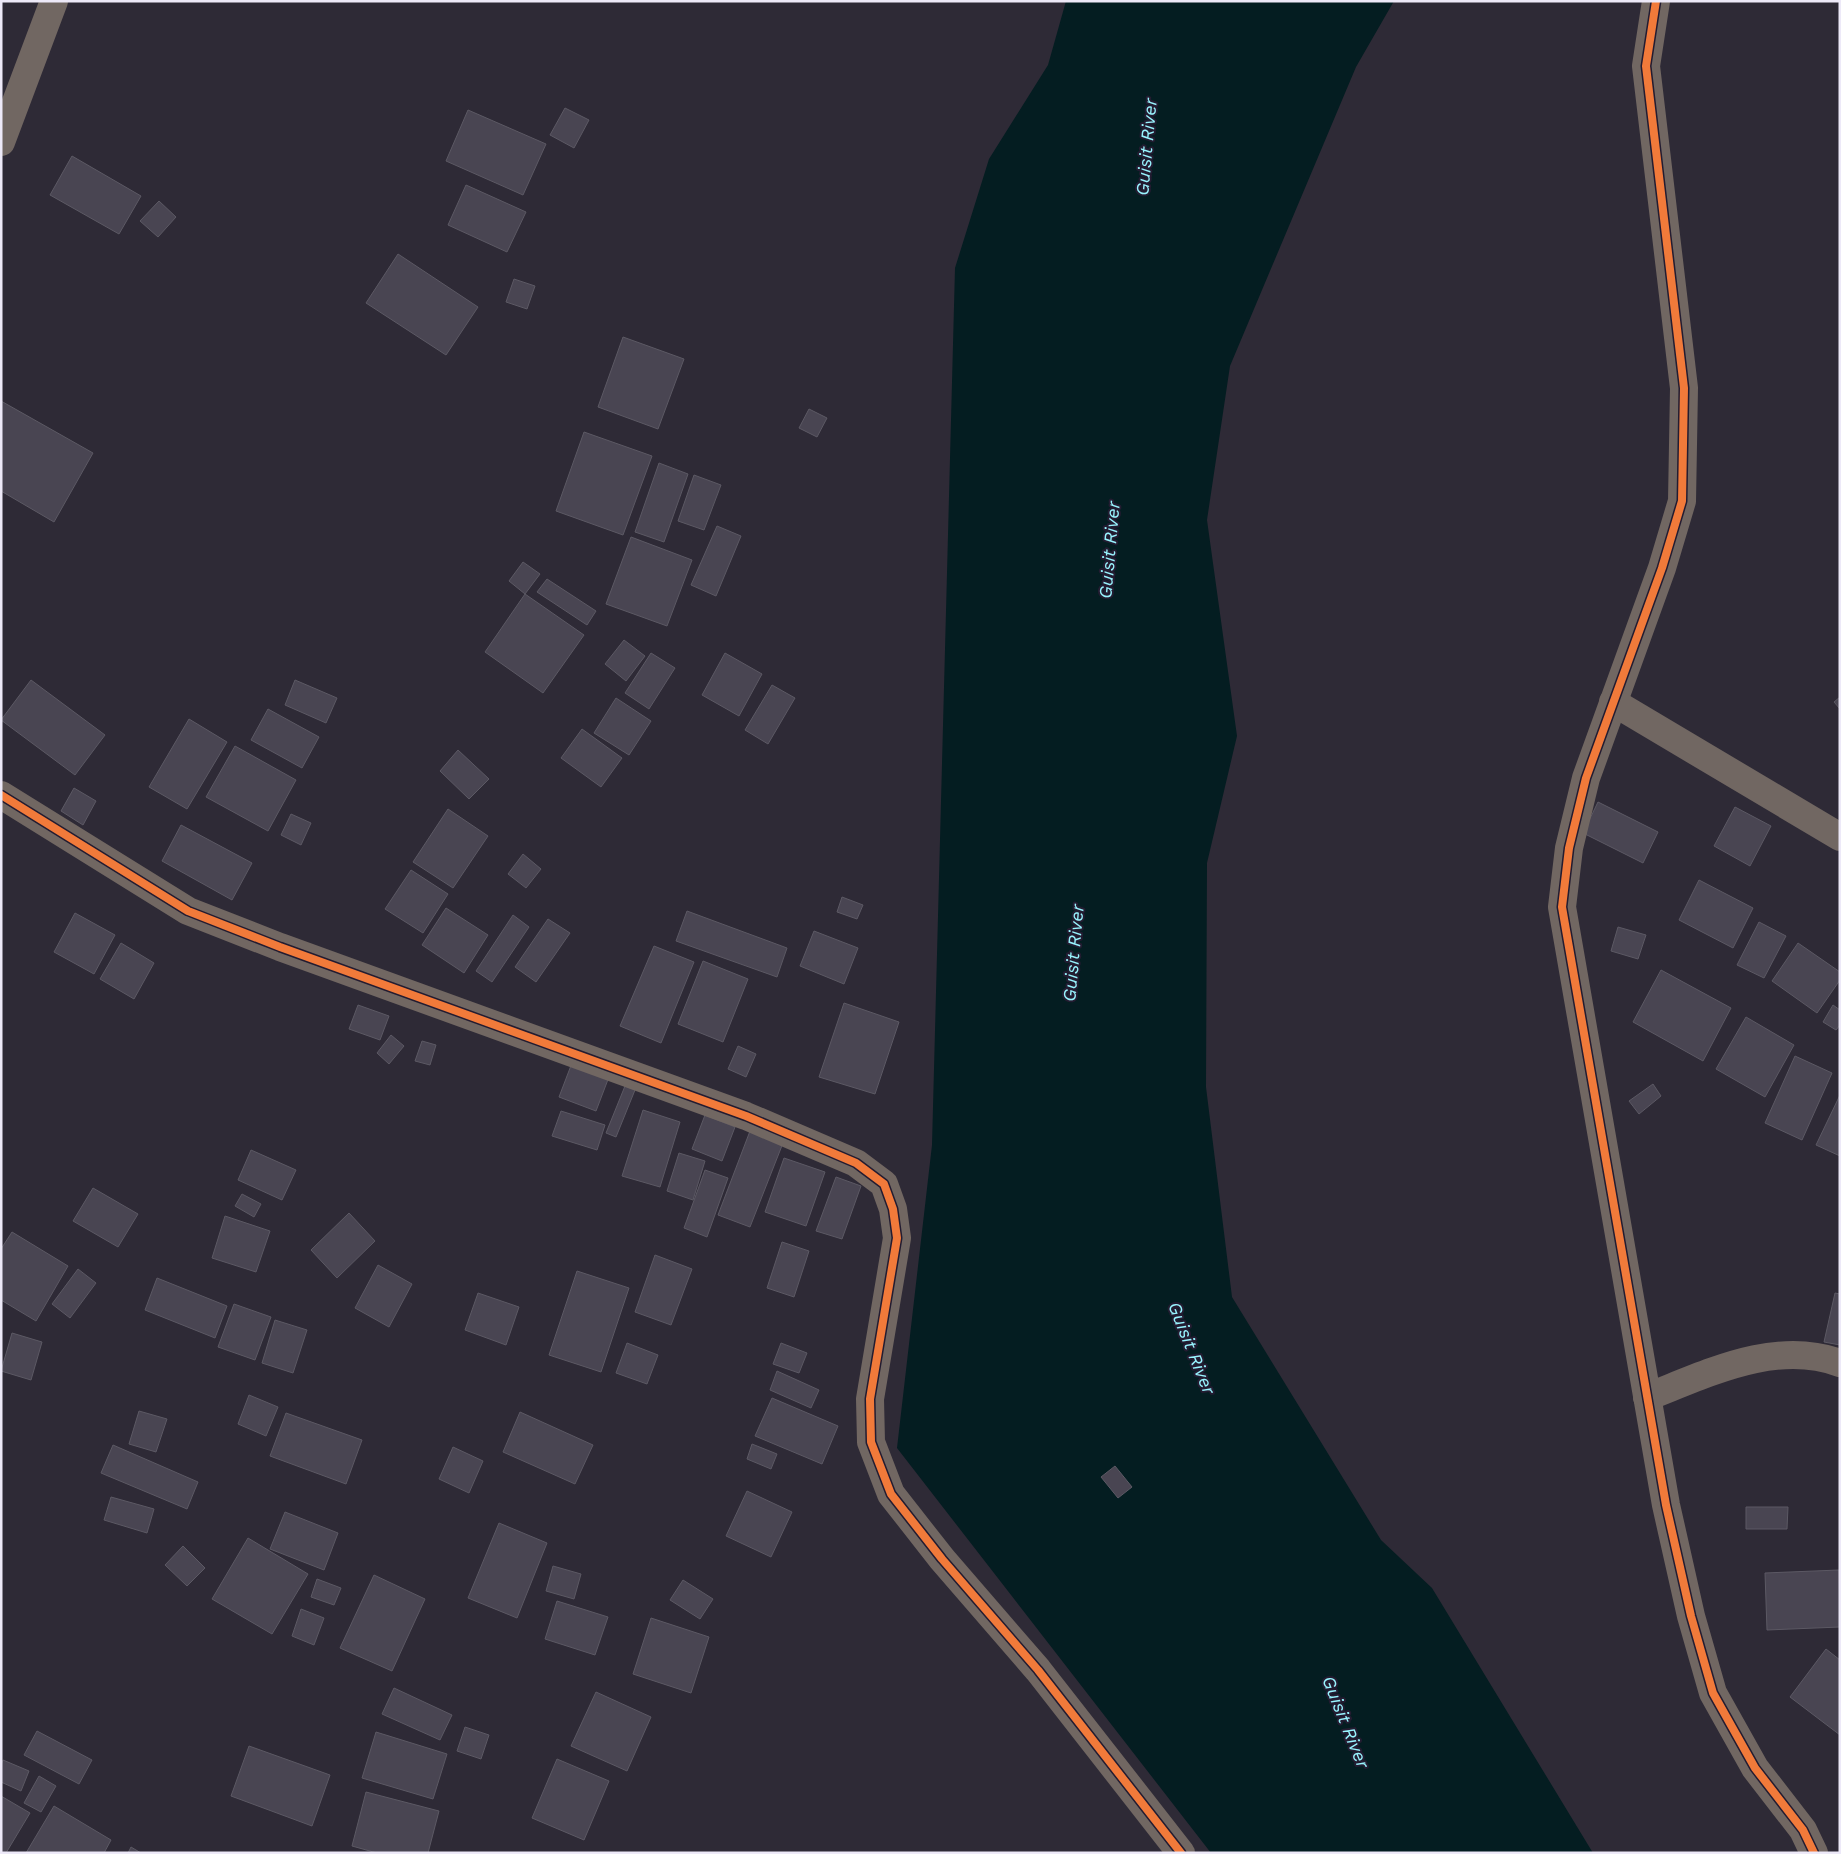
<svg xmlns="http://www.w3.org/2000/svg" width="1841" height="1854" viewBox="0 0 1841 1854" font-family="'Work Sans',sans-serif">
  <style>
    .water { fill: #041d21 }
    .building { fill: #494552; stroke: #5c5964 }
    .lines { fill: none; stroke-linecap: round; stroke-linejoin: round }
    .minor { stroke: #716762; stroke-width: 28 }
    .tertiary { stroke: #716762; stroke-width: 28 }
    .cycleway-casing { stroke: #231c31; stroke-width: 11 }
    .cycleway { stroke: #f17a3a; stroke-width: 8 }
    .labels { text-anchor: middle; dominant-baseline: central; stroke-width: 4; stroke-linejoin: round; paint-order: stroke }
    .water-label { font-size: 18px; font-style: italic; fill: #98f4fe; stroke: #231c31 }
  </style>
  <rect width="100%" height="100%" fill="#2e2a36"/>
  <!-- water -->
  <path class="water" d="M1066,1H1394L1356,67L1230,366L1207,520L1237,736L1207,863L1206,1087L1232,1297L1381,1540L1432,1588L1593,1853H1211L897,1448L932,1145L955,268L989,159L1048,65Z"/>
  <!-- building -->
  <g class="building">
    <path d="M565,108L589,120L574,148L550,135Z"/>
    <path d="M468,110L546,144L523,195L446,161Z"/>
    <path d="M72,156L141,196L119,234L50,195Z"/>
    <path d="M466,185L526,212L507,252L448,225Z"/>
    <path d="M159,201L176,217L158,237L140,221Z"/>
    <path d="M398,254L478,307L446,355L366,303Z"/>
    <path d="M514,279L535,286L527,309L506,302Z"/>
    <path d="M623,337L684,359L658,429L598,407Z"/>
    <path d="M1,401L93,453L54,522L1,491Z"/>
    <path d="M809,409L827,418L817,437L799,428Z"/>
    <path d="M584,432L652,456L623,535L556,511Z"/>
    <path d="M659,463L688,474L664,542L635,532Z"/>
    <path d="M694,475L721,485L704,530L678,521Z"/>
    <path d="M717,526L741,536L716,596L691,585Z"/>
    <path d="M631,537L692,560L667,626L606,604Z"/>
    <path d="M523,562L540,574L525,594L509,581Z"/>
    <path d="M547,579L596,611L587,625L537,592Z"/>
    <path d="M525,594L584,635L543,693L485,652Z"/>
    <path d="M624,640L645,656L626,681L605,664Z"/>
    <path d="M651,653L675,668L649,709L625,693Z"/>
    <path d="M725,653L762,674L739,716L702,695Z"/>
    <path d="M31,680L105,735L75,775L1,720Z"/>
    <path d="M295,680L337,698L326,723L285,705Z"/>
    <path d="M772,685L795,698L768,744L745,730Z"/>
    <path d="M1840,697V709L1834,702Z"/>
    <path d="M616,698L651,721L629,755L594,733Z"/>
    <path d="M268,709L319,737L302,768L251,740Z"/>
    <path d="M189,719L227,742L187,809L149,787Z"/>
    <path d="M582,729L622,758L601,787L561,758Z"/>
    <path d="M235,746L296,780L268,831L206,797Z"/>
    <path d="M458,750L489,779L469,799L440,771Z"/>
    <path d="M74,788L96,801L83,825L61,811Z"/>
    <path d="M1598,802L1658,832L1643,863L1583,833Z"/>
    <path d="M1735,807L1771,826L1750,866L1714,846Z"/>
    <path d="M448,809L488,836L453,888L413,862Z"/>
    <path d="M291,814L311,823L301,845L281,835Z"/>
    <path d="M181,825L252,863L232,900L162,861Z"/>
    <path d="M523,854L541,869L526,888L508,874Z"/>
    <path d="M411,870L448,894L423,933L385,909Z"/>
    <path d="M1699,880L1753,908L1733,948L1679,920Z"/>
    <path d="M842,897L863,905L857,919L837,912Z"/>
    <path d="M446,908L488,935L464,973L422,945Z"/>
    <path d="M687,911L787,948L777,977L676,941Z"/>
    <path d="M75,913L115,935L94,974L54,952Z"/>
    <path d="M513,915L529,927L492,982L476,971Z"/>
    <path d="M548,919L570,933L536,982L515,967Z"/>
    <path d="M1759,922L1786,936L1764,978L1737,965Z"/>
    <path d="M1618,927L1646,935L1638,959L1611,951Z"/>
    <path d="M814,931L858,948L844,984L800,966Z"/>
    <path d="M121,943L154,963L134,999L100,979Z"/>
    <path d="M1798,943L1840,972V980L1817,1013L1772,981Z"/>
    <path d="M654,946L694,962L661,1043L620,1026Z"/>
    <path d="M703,961L748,979L723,1042L678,1024Z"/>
    <path d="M1661,970L1731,1008L1703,1061L1633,1022Z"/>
    <path d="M844,1003L899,1022L875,1094L819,1077Z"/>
    <path d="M358,1005L389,1016L380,1040L349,1029Z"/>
    <path d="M1833,1005L1840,1010V1025L1836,1030L1823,1022Z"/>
    <path d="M1746,1017L1794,1045L1765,1097L1716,1069Z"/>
    <path d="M391,1035L404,1046L389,1064L377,1053Z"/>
    <path d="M422,1041L436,1045L430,1065L415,1061Z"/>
    <path d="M738,1046L756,1054L746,1077L728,1069Z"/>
    <path d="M575,1055L612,1069L596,1111L559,1097Z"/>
    <path d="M1795,1056L1832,1073L1802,1140L1765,1123Z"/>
    <path d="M1653,1084L1661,1096L1639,1114L1629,1101Z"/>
    <path d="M625,1086L635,1090L616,1137L606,1133Z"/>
    <path d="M1840,1095V1156L1816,1145Z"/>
    <path d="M643,1110L680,1122L660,1187L622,1176Z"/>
    <path d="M561,1111L605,1125L597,1150L552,1136Z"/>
    <path d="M705,1115L735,1127L722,1161L692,1149Z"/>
    <path d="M750,1131L783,1143L750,1227L718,1215Z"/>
    <path d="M251,1150L296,1170L282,1200L238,1180Z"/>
    <path d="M679,1153L705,1161L693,1200L667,1191Z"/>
    <path d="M784,1158L825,1172L806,1226L765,1212Z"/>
    <path d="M705,1170L728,1178L707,1237L684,1228Z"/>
    <path d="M836,1177L861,1186L842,1239L816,1231Z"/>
    <path d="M93,1188L138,1214L118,1247L73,1221Z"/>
    <path d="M242,1194L261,1204L254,1217L235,1206Z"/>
    <path d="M349,1213L375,1241L337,1278L311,1250Z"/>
    <path d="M225,1216L270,1231L256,1272L212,1258Z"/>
    <path d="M12,1232L68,1266L36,1321L1,1300V1249Z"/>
    <path d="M782,1242L809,1251L794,1297L767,1288Z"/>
    <path d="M655,1255L692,1269L671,1325L635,1312Z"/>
    <path d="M378,1265L412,1284L389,1327L355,1308Z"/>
    <path d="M78,1269L96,1283L70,1318L52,1304Z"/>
    <path d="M577,1271L629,1288L601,1372L549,1355Z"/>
    <path d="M157,1278L227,1306L215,1338L145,1310Z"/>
    <path d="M478,1293L519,1307L506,1345L465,1330Z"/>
    <path d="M1835,1293L1840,1294V1345L1824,1342Z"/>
    <path d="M234,1304L271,1317L255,1360L218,1347Z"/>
    <path d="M275,1320L307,1330L293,1373L262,1363Z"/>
    <path d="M12,1333L42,1342L31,1380L1,1371Z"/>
    <path d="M627,1343L658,1355L647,1384L616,1373Z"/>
    <path d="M781,1343L807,1353L799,1373L773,1364Z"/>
    <path d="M777,1371L819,1390L811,1408L770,1390Z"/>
    <path d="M249,1395L278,1407L266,1436L238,1424Z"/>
    <path d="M772,1398L838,1426L822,1464L755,1436Z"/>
    <path d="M139,1411L167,1419L156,1452L129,1444Z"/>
    <path d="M520,1412L593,1445L575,1484L503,1452Z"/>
    <path d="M286,1413L362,1440L346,1484L270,1456Z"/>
    <path d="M752,1444L777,1454L771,1469L747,1459Z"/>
    <path d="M113,1445L198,1482L187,1509L101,1473Z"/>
    <path d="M453,1447L483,1461L469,1493L439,1479Z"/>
    <path d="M1115,1466L1132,1487L1118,1498L1101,1477Z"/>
    <path d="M747,1491L792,1512L771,1557L726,1536Z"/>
    <path d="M111,1497L154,1509L147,1533L104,1520Z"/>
    <path d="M1746,1507H1788L1787,1529H1746Z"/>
    <path d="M285,1512L338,1533L324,1570L270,1549Z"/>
    <path d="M499,1523L547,1543L517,1618L468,1598Z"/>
    <path d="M248,1538L308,1574L272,1634L212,1599Z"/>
    <path d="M183,1546L205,1568L187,1586L165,1565Z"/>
    <path d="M553,1566L581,1574L574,1599L546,1591Z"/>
    <path d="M1839,1570L1840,1627L1767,1630L1765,1573Z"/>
    <path d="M374,1575L425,1599L392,1671L340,1648Z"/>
    <path d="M317,1579L341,1588L334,1605L311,1597Z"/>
    <path d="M683,1580L713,1599L700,1619L670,1600Z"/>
    <path d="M557,1601L608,1617L595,1655L545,1639Z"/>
    <path d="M301,1609L324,1618L314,1645L292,1636Z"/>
    <path d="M651,1618L709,1637L691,1693L633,1674Z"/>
    <path d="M1826,1649L1840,1660V1735L1790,1697Z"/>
    <path d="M394,1688L452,1715L440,1740L382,1714Z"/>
    <path d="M596,1692L651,1717L627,1771L571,1746Z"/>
    <path d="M465,1727L489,1735L481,1759L457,1751Z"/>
    <path d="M37,1731L92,1760L79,1784L24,1755Z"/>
    <path d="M376,1732L447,1754L433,1799L362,1778Z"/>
    <path d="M249,1746L330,1775L312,1826L231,1796Z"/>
    <path d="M557,1759L609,1781L584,1840L532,1818Z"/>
    <path d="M3,1760L29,1771L21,1791L1,1782V1765Z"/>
    <path d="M39,1776L56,1786L41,1812L24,1803Z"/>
    <path d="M366,1792L439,1811L428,1853H377L352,1846Z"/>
    <path d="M1,1796L30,1813L6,1853H1Z"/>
    <path d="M54,1806L111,1840L104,1853H26Z"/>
    <path d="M131,1847L141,1853H128Z"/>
  </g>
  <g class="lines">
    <!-- minor -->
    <g class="minor">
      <path d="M1656,1L1646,66L1684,388L1682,501L1662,568L1586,778L1569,848L1562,907L1666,1505L1691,1616L1713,1693L1755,1768L1803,1830L1814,1853"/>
      <path d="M1613,702L1840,837"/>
      <path d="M1,795L188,911L280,947L746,1116L856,1163L884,1184L893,1209L897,1238L870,1399L871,1442L891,1494L942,1559L1038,1670L1181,1853"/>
      <path d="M1647,1397C1707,1374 1775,1339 1840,1363"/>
    </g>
    <!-- tertiary -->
    <path class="tertiary" d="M1,142L54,1"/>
    <!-- cycleway casing -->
    <g class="cycleway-casing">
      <g id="cycleway">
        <path d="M1656,1L1646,66L1684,388L1682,501L1662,568L1586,778L1569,848L1562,907L1666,1505L1691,1616L1713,1693L1755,1768L1803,1830L1814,1853"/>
        <path d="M1,795L188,911L280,947L746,1116L856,1163L884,1184L893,1209L897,1238L870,1399L871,1442L891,1494L942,1559L1038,1670L1181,1853"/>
      </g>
    </g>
    <!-- cycleway -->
    <use href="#cycleway" class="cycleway"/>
  </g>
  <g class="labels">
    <!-- water labels -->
    <g class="water-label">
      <text transform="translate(1146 147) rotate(-85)">Guisit River</text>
      <text transform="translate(1109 550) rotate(-85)">Guisit River</text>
      <text transform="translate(1073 953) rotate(-85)">Guisit River</text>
      <text transform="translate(1192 1348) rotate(68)">Guisit River</text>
      <text transform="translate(1346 1722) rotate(68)">Guisit River</text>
    </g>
  </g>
  <!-- border -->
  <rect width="1841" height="1854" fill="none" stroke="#ede9f8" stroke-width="5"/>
</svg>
